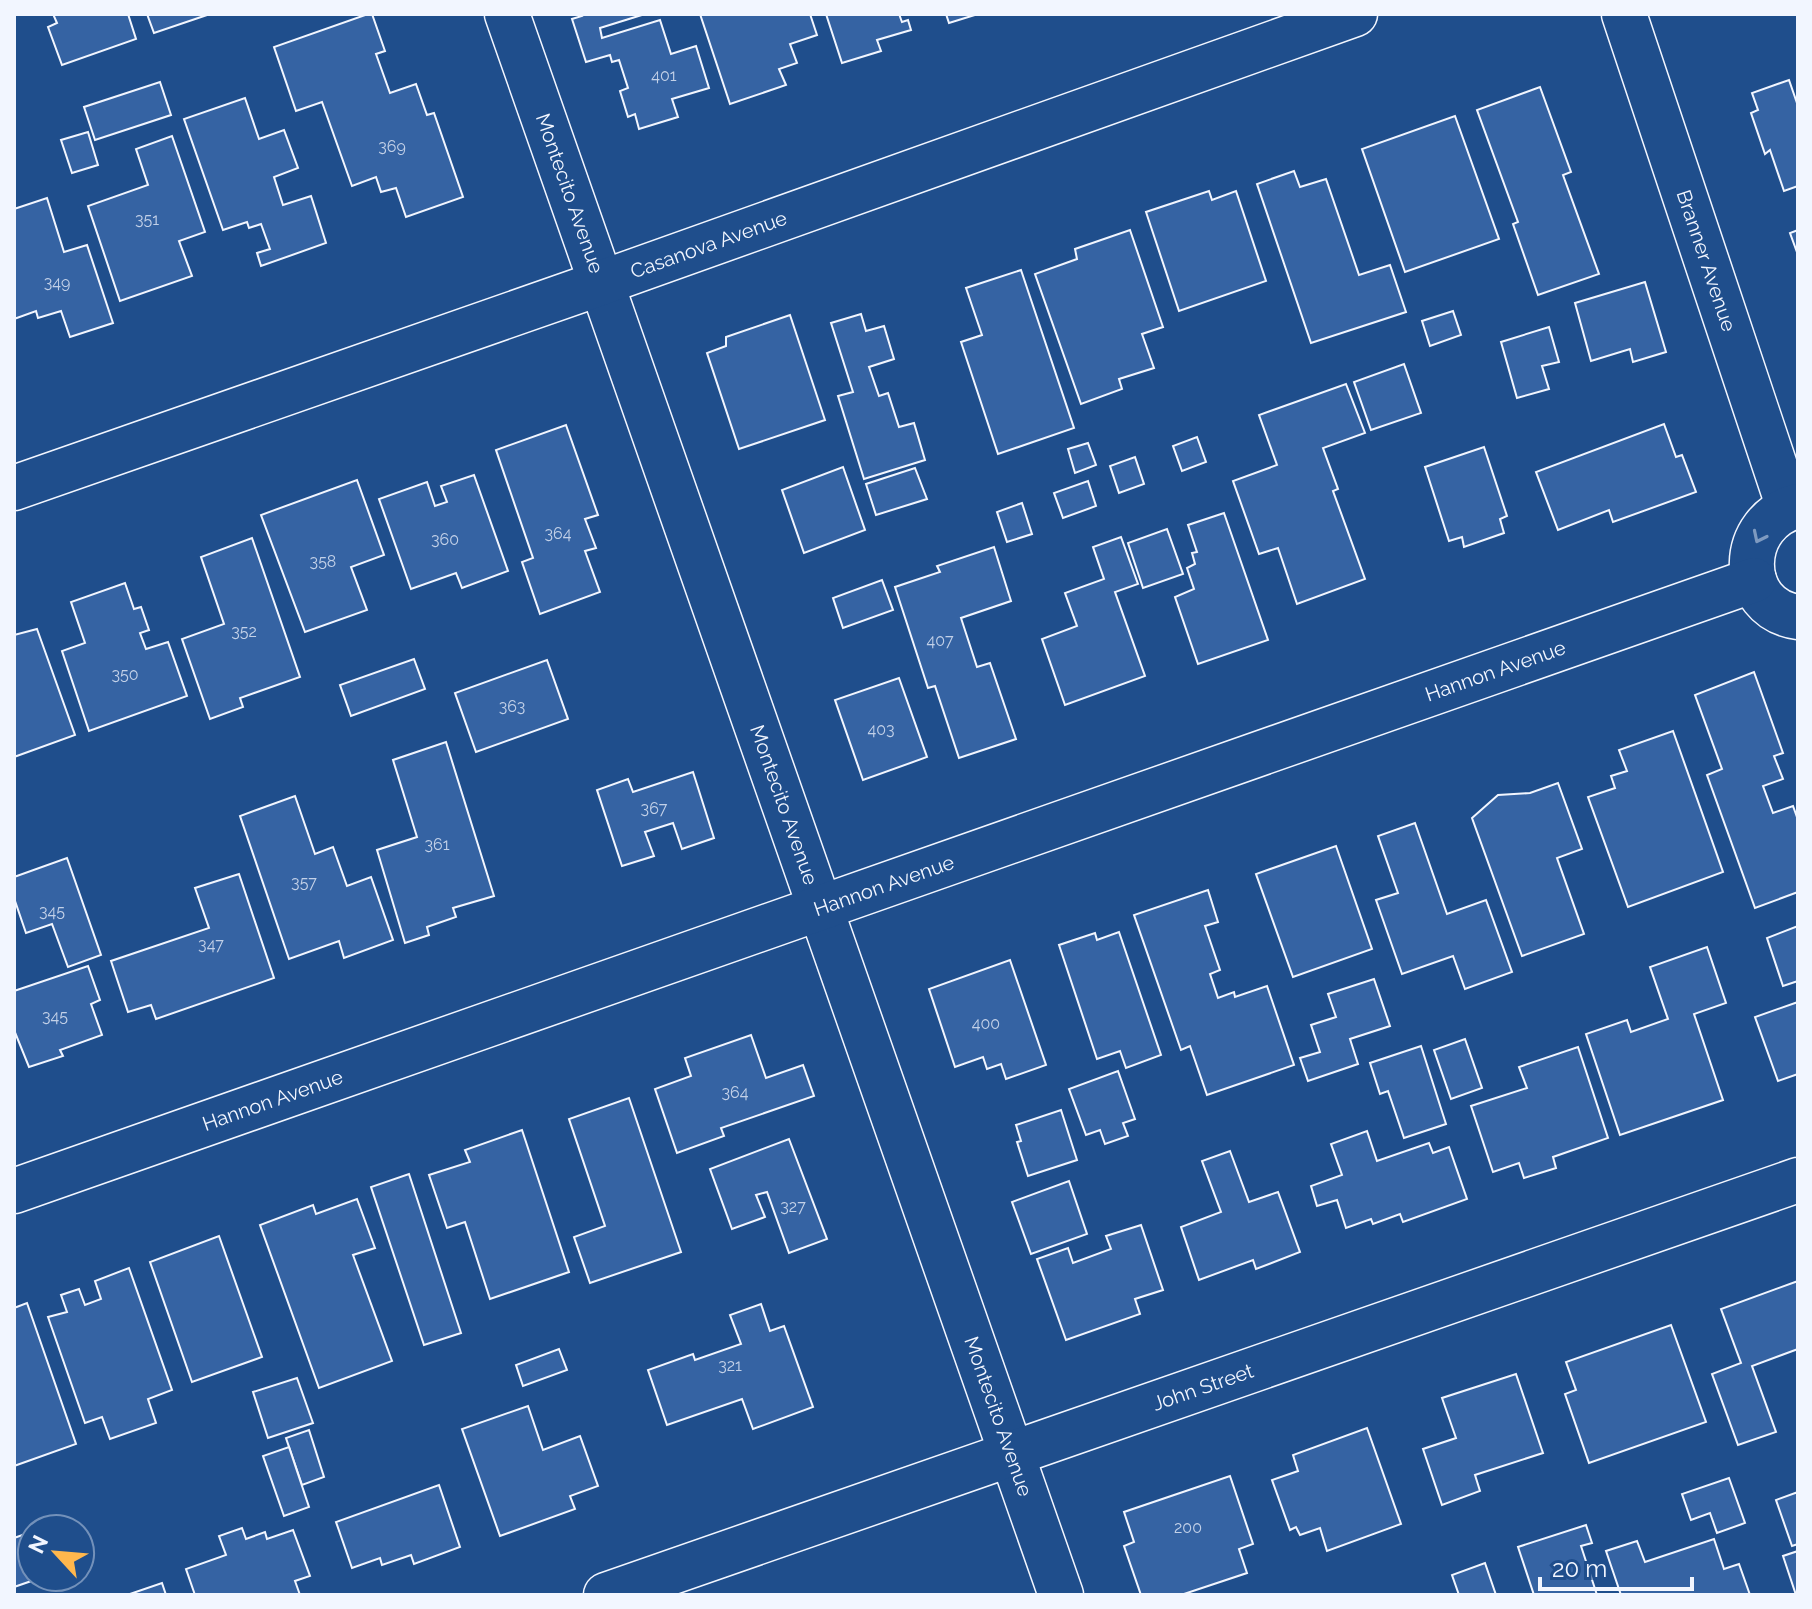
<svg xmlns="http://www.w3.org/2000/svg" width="1812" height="1609" viewBox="0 0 1812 1609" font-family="Raleway,sans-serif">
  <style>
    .building { fill: #3563a3; stroke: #f2f6ff; stroke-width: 2 }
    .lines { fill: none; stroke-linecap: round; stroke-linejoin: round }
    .minor-casing { stroke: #f2f6ff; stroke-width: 47 }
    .minor { stroke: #1f4e8c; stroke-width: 44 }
    .oneway { stroke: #7e9ac0 }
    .labels { text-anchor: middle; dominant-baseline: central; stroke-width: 6; stroke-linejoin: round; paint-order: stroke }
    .number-label { font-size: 16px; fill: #c3d1e8 }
    .street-label { font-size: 20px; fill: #f2f6ff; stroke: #1f4e8c }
  </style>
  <rect width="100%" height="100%" fill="#1f4e8c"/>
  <!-- building -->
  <g class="building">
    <path d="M53,14H128L136,39L62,65L48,27L57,23Z"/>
    <path d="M147,14H210L154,33Z"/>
    <path d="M368,14H372L385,51L376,54L390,93L416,84L427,115L434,113L463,197L406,217L396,188L381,192L376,177L352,186L322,102L296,111L274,47Z"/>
    <path d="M581,14H645L600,28L602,38L660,20L671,54L696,46L709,88L672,99L678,117L639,129L635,114L628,117L620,91L628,88L619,60L612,62L610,55L586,62L572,19L582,16Z"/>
    <path d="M700,14H810L817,35L790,44L797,63L779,69L786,85L730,104Z"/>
    <path d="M826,14H899L902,22L908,20L911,30L877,40L881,51L842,63Z"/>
    <path d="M946,14H978L949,23Z"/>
    <path d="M1789,80L1798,106V186L1784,191L1770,150L1765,154L1751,113L1758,110L1752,93Z"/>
    <path d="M160,82L171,115L95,140L84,107Z"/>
    <path d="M1540,87L1571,172L1563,175L1599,274L1538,295L1513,224L1518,222L1477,110Z"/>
    <path d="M245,98L259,139L284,130L298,168L274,177L283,205L311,196L326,243L261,266L257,253L270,249L261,224L249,228L247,222L223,230L184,119Z"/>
    <path d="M1455,116L1499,239L1405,272L1362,149Z"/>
    <path d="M88,132L98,165L72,173L61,140Z"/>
    <path d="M172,136L205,232L179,241L192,276L120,301L88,206L148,185L136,149Z"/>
    <path d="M1294,171L1300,187L1326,179L1359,275L1390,265L1406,312L1311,343L1257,184Z"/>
    <path d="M1209,191L1212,200L1236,191L1266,281L1179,311L1146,212Z"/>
    <path d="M47,198L64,252L87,245L113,323L70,337L61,311L38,318L36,311L14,319V209Z"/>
    <path d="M1130,230L1163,327L1142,334L1154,368L1119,379L1122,389L1081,404L1035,274L1077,259L1075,249Z"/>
    <path d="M1798,230V255L1790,233Z"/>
    <path d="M1021,270L1074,428L998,454L961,342L982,335L966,288Z"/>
    <path d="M1645,282L1666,352L1633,362L1630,349L1591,361L1575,303Z"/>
    <path d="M1453,311L1461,335L1430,346L1422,321Z"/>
    <path d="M861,314L866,331L884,326L894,359L869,367L879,396L888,393L899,427L914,423L925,460L864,479L838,396L853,392L831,323Z"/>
    <path d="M790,315L825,420L739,449L707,353L726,346V337Z"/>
    <path d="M1549,327L1559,362L1542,366L1549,389L1517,398L1501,342Z"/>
    <path d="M1404,364L1421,413L1371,430L1354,382Z"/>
    <path d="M1346,384L1365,433L1323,448L1338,489L1333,491L1365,579L1297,604L1278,548L1259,554L1233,481L1277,465L1259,415Z"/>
    <path d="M1664,424L1676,457L1682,455L1696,492L1613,522L1609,510L1558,530L1536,472Z"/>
    <path d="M566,425L598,515L585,519L596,548L585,551L600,592L540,614L522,562L533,558L496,450Z"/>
    <path d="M1197,437L1206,462L1182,471L1173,446Z"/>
    <path d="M1088,443L1096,465L1075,473L1068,449Z"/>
    <path d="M1484,447L1507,516L1500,519L1504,533L1464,547L1462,537L1449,541L1425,467Z"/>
    <path d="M1135,457L1144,484L1119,493L1110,466Z"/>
    <path d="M843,467L865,530L804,553L782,490Z"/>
    <path d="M915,468L927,499L876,515L866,484Z"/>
    <path d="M474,475L508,571L462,588L456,573L411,589L379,499L427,482L435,506L447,502L441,486Z"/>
    <path d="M357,480L384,555L351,567L367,610L305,632L261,515Z"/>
    <path d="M1088,481L1096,506L1063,518L1054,493Z"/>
    <path d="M1022,503L1032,534L1007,542L997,512Z"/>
    <path d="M1224,513L1268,640L1198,664L1175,597L1194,589L1187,568L1195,564L1192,553L1197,552L1188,525Z"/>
    <path d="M1167,529L1183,574L1143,588L1128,543Z"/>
    <path d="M1121,537L1138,584L1115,592L1145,676L1065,705L1042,639L1077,626L1065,593L1104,579L1093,547Z"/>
    <path d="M252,538L300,677L240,698L243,707L210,719L182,639L224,624L201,557Z"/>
    <path d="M994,547L1011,601L961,618L977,667L990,663L1016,739L959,758L935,686L928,688L895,587L940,572L937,566Z"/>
    <path d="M882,580L893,610L843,628L833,598Z"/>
    <path d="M125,583L134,609L141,607L149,630L140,633L146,649L168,642L187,696L89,731L62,651L85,643L71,602Z"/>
    <path d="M37,629L75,735L14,757V635Z"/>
    <path d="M414,659L425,689L351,716L340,685Z"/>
    <path d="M547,660L568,719L476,752L455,693Z"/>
    <path d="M1754,672L1783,753L1774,756L1783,779L1763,786L1773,813L1793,806L1798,820V892L1755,908L1707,775L1722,769L1695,695Z"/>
    <path d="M899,678L927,757L863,780L835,700Z"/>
    <path d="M1673,731L1723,872L1628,907L1588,797L1615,788L1611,776L1627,771L1619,750Z"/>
    <path d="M446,742L494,896L453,908L456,917L427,927L429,935L405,943L377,850L417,837L393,760Z"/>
    <path d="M693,772L714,838L682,849L673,823L645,832L654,856L622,866L597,790L628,779L633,792Z"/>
    <path d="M1558,783L1582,849L1557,858L1584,934L1522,956L1472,818L1498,795L1530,793Z"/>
    <path d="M295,796L315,854L333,847L347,886L371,877L393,940L344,958L339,941L289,959L240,816Z"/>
    <path d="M1415,823L1447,914L1486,900L1512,972L1465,989L1453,956L1402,974L1376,900L1398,893L1378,836Z"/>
    <path d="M1336,846L1372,949L1293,977L1256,874Z"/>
    <path d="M67,858L101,955L68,967L52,924L26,933L14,898V877Z"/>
    <path d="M239,874L274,978L156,1019L151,1005L128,1012L111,961L209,928L195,888Z"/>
    <path d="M1208,890L1218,922L1205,926L1220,970L1210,974L1218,998L1234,992L1235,997L1267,986L1294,1065L1207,1095L1190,1046L1181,1050L1134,915Z"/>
    <path d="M1798,926V981L1783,986L1767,938Z"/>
    <path d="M1119,932L1161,1055L1126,1068L1120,1051L1097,1059L1059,945L1095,933L1097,940Z"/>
    <path d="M1707,947L1726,1003L1694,1014L1723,1100L1620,1135L1586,1034L1627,1020L1631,1032L1668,1019L1650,967Z"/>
    <path d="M1010,960L1046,1065L1006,1079L1001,1064L987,1069L983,1057L955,1067L929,989Z"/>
    <path d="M88,966L100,1000L91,1004L102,1035L60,1050L63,1056L29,1067L14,1030V991Z"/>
    <path d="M1374,979L1390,1026L1350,1039L1358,1064L1308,1081L1300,1058L1320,1052L1311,1025L1336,1017L1328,994Z"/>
    <path d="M1798,1002V1074L1778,1081L1755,1017Z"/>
    <path d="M751,1035L766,1078L803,1065L814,1096L721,1128L724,1136L677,1153L655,1089L691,1076L685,1058Z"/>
    <path d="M1465,1039L1482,1088L1451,1099L1434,1050Z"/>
    <path d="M1421,1046L1446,1124L1404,1138L1388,1091L1380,1094L1370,1063Z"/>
    <path d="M1578,1047L1608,1138L1553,1157L1556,1168L1524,1178L1519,1163L1493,1172L1471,1106L1527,1088L1519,1067Z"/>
    <path d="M1118,1071L1135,1119L1123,1123L1128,1136L1105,1144L1100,1130L1086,1135L1069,1089Z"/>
    <path d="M629,1098L681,1252L590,1283L574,1237L605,1226L569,1119Z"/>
    <path d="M1061,1110L1077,1160L1028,1176L1017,1142L1021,1141L1016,1125Z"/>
    <path d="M522,1130L569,1272L490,1299L465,1222L447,1228L429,1175L470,1162L465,1150Z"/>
    <path d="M1367,1131L1377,1161L1429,1143L1433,1153L1449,1147L1467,1199L1403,1222L1400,1214L1373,1224L1371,1219L1346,1228L1337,1200L1317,1206L1311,1186L1342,1175L1331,1144Z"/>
    <path d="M789,1139L827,1239L789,1253L767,1192L756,1195L765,1217L732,1229L710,1169Z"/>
    <path d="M1230,1151L1249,1202L1278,1192L1300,1252L1256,1269L1253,1260L1199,1280L1181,1227L1221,1212L1202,1161Z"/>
    <path d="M409,1174L461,1333L424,1345L371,1187Z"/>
    <path d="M1069,1181L1087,1234L1031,1254L1012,1202Z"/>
    <path d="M357,1199L375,1248L353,1255L392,1361L319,1388L260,1225L313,1205L316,1214Z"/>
    <path d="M1141,1225L1163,1290L1135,1299L1140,1314L1066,1340L1037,1259L1068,1248L1073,1263L1111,1249L1106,1236Z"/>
    <path d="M219,1236L262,1357L192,1382L150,1262Z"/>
    <path d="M129,1268L172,1390L148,1399L156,1423L110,1439L102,1417L85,1423L48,1317L67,1312L61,1295L79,1289L85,1305L101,1299L95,1281Z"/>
    <path d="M1798,1281V1349L1752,1366L1776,1432L1738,1445L1712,1374L1741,1363L1721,1309Z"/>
    <path d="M27,1303L76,1444L14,1466V1308Z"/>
    <path d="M761,1304L770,1331L784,1326L813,1407L753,1429L742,1399L667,1425L648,1370L693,1354L695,1360L741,1344L730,1315Z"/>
    <path d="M1671,1325L1706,1422L1589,1463L1565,1394L1576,1390L1566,1362Z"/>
    <path d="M559,1349L567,1370L523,1386L516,1365Z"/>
    <path d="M1516,1374L1543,1453L1475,1475L1480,1491L1442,1505L1423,1449L1456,1438L1442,1398Z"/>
    <path d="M297,1378L313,1423L268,1438L253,1392Z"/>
    <path d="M528,1406L543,1450L580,1436L598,1486L570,1496L575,1509L500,1536L462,1429Z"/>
    <path d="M1367,1428L1401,1524L1327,1551L1320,1528L1300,1535L1296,1527L1290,1530L1272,1480L1298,1471L1293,1455Z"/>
    <path d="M309,1430L324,1477L302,1485L286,1438Z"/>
    <path d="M289,1447L309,1507L284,1516L263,1456Z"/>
    <path d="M1230,1476L1253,1544L1239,1549L1247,1573L1181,1595H1141L1124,1546L1134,1542L1124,1512Z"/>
    <path d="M1729,1478L1745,1523L1717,1533L1710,1513L1691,1520L1682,1494Z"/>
    <path d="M439,1485L460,1547L414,1564L411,1555L382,1565L380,1558L352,1568L336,1522Z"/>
    <path d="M1798,1492V1544L1792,1546L1776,1500Z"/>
    <path d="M1586,1525L1592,1543L1581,1546L1597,1595H1534L1518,1547Z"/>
    <path d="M242,1528L246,1539L265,1532L267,1539L293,1530L310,1576L295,1581L300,1595H195L186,1569L226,1555L219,1536Z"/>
    <path d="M28,1533L32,1546V1577H43L14,1587V1538Z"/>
    <path d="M1714,1539L1724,1569L1739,1564L1750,1595H1621L1606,1551L1637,1541L1645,1562Z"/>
    <path d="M1798,1551V1595H1796L1783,1556Z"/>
    <path d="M1485,1563L1496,1595H1459L1452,1575Z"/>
    <path d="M162,1583L166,1595H127Z"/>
  </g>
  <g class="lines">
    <!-- minor casing -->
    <g class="minor-casing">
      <g id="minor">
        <path id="s1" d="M507,14L1061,1595"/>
        <path id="s2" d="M1624,14L1789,508"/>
        <path id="s3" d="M14,488L601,283L1355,14"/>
        <path d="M1798,506C1738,520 1735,608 1798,617"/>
        <path id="s4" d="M14,1191L1754,580"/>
        <path id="s5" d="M606,1595L1798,1180"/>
      </g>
    </g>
    <!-- minor -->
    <use href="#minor" class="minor"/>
  </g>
  <!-- one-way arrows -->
  <defs><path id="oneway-chevron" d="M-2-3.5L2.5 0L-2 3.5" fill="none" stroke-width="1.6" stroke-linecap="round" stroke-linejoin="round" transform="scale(2)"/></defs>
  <use class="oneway" href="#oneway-chevron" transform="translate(1759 537) rotate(116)"/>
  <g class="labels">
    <!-- number labels -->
    <g class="number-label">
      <text x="664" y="75">401</text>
      <text x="392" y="146">369</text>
      <text x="147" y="219">351</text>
      <text x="57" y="282">349</text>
      <text x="558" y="533">364</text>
      <text x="445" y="539">360</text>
      <text x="323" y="561">358</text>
      <text x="244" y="631">352</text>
      <text x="940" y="640">407</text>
      <text x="125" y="674">350</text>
      <text x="512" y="706">363</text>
      <text x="881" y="729">403</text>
      <text x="654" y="808">367</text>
      <text x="437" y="844">361</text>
      <text x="304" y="882">357</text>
      <text x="52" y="911">345</text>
      <text x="211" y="944">347</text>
      <text x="55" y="1016">345</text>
      <text x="986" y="1023">400</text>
      <text x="735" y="1092">364</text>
      <text x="793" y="1206">327</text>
      <text x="730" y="1365">321</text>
      <text x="1188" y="1527">200</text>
    </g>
    <!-- street labels -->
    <g class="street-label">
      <text stroke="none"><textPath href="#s1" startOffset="190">Montecito Avenue</textPath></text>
      <text stroke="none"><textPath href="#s3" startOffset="736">Casanova Avenue</textPath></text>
      <text stroke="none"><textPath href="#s2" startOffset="260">Branner Avenue</textPath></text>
      <text stroke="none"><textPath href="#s4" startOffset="1570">Hannon Avenue</textPath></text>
      <text stroke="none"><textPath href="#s1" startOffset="838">Montecito Avenue</textPath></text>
      <text stroke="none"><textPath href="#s4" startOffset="922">Hannon Avenue</textPath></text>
      <text stroke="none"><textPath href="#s4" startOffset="274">Hannon Avenue</textPath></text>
      <text stroke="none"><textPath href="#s5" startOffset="632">John Street</textPath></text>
      <text stroke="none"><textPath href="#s1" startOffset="1486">Montecito Avenue</textPath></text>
    </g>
  </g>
  <!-- border -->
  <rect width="1812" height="1609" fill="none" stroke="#f2f6ff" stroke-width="32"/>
  <!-- north arrow -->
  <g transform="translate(56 1553) rotate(296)"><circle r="38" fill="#1f4e8c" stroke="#7391ba" stroke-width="2"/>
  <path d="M0-6L14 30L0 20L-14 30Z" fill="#ffb74d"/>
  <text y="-12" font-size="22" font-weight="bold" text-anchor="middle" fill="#f2f6ff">N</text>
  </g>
  <!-- scale -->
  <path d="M1540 1577v12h152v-12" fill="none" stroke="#f2f6ff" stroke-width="4"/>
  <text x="1552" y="1577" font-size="24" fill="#f2f6ff" stroke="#1f4e8c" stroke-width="6" paint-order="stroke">20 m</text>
</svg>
